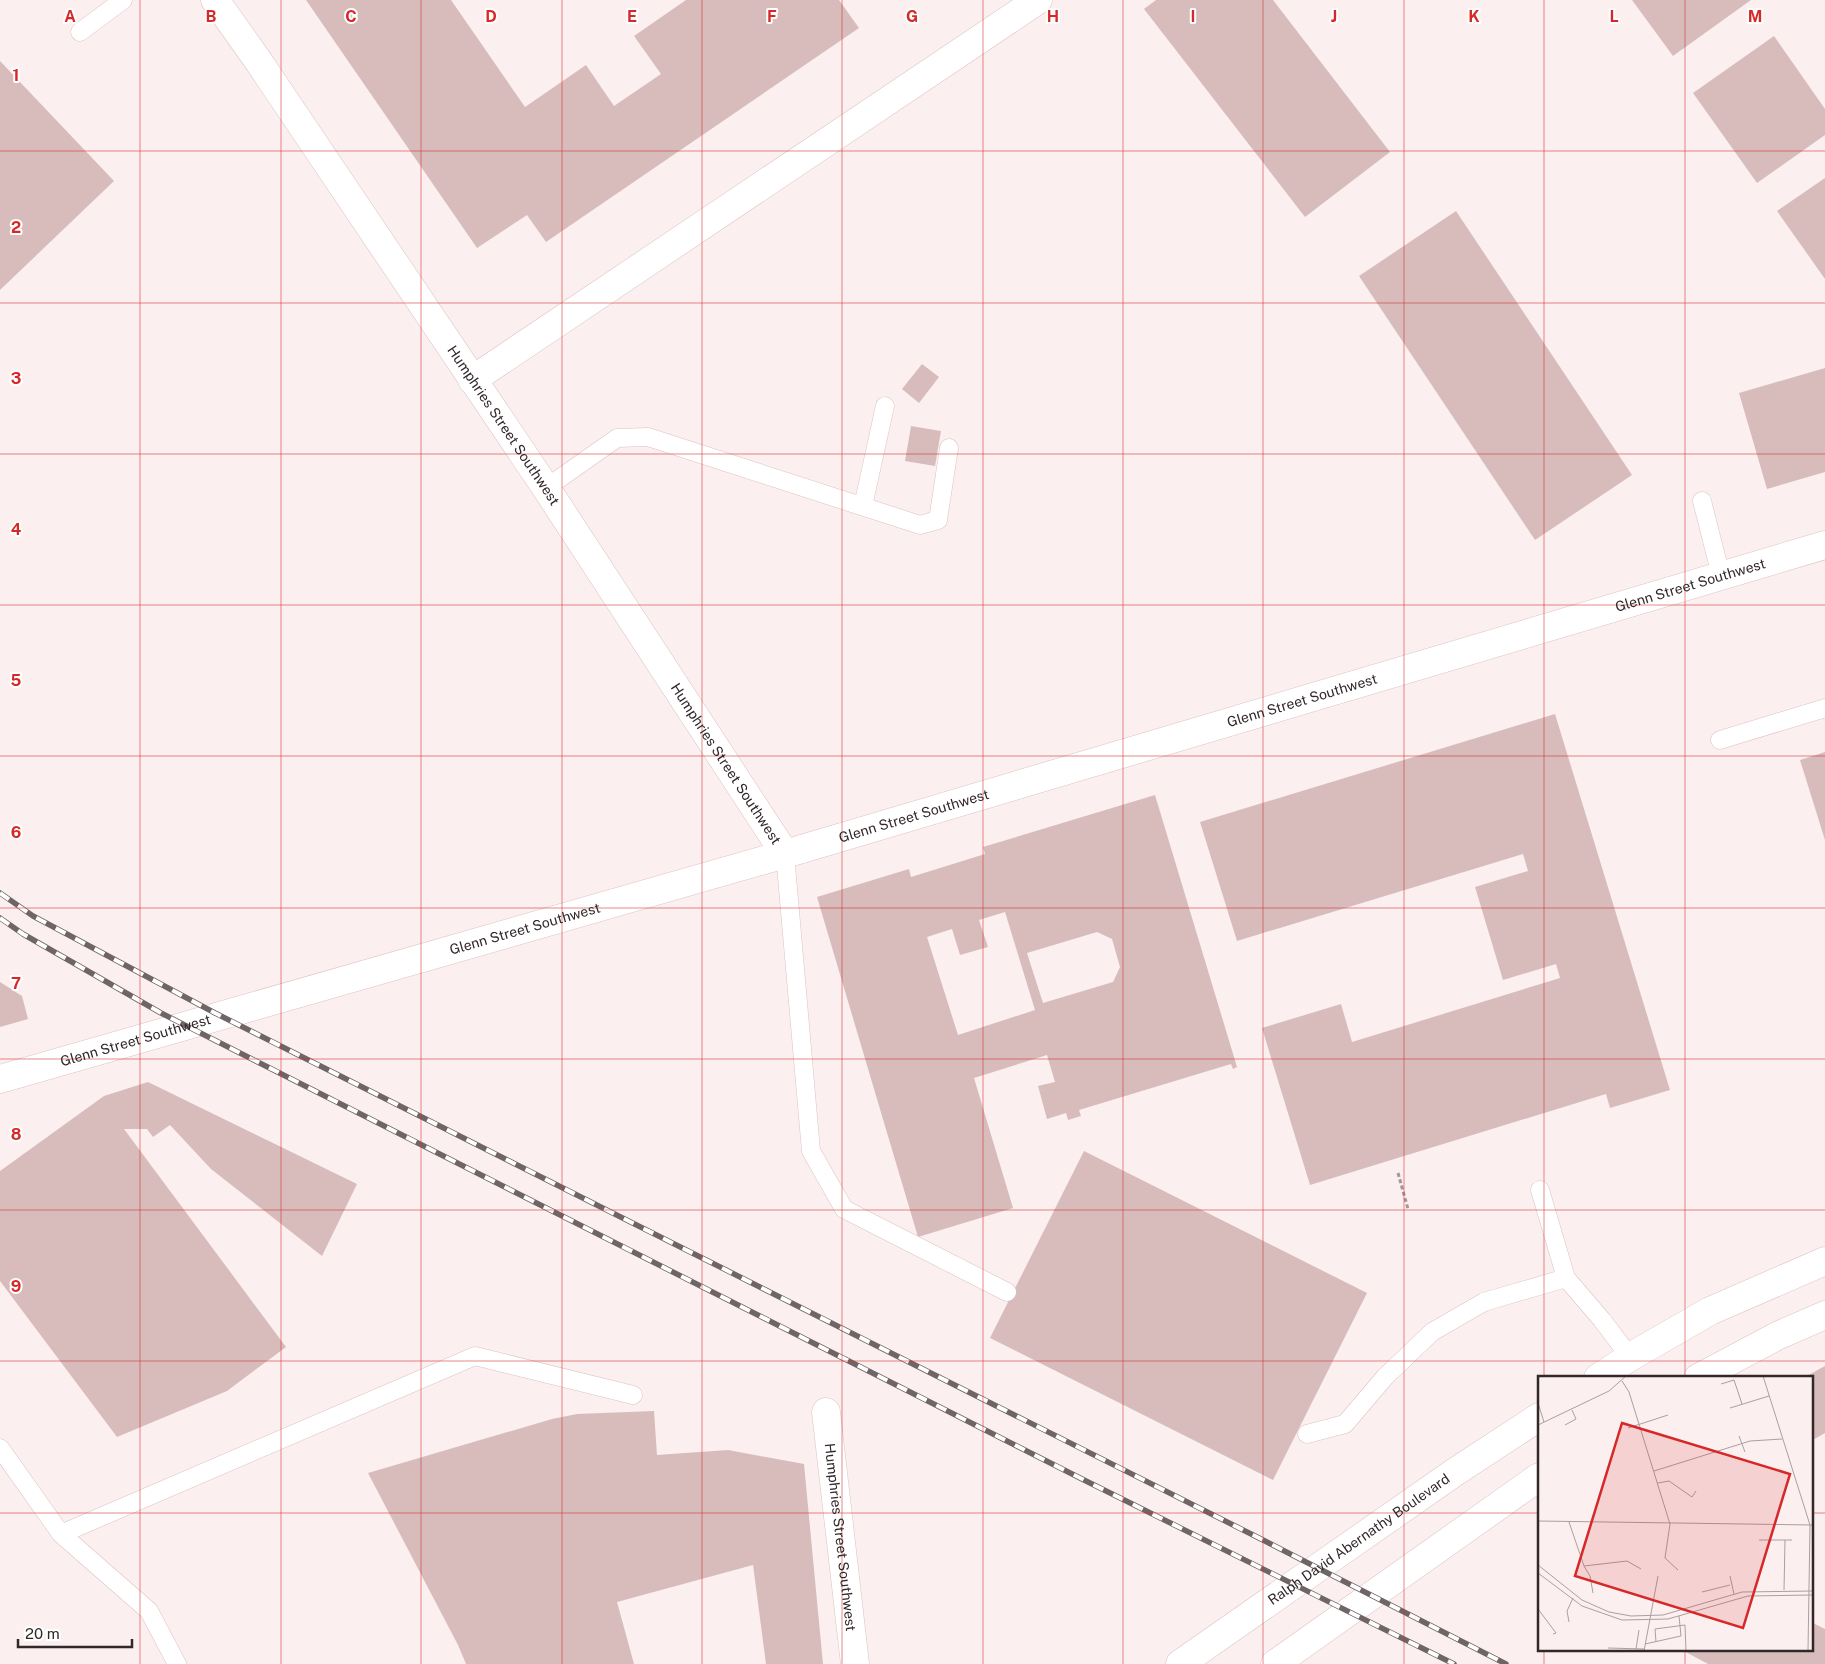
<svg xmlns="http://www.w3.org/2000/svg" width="1825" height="1664" viewBox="0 0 1825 1664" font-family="'Public Sans',sans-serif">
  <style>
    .building { fill: #d8bcbc; fill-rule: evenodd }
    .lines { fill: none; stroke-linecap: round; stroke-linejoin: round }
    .service-casing { stroke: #dec2c2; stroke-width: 19 }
    .minor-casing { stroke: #dec2c2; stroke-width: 29 }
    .secondary-casing { stroke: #dec2c2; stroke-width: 29 }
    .path { stroke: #a39798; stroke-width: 3; stroke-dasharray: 4 2.5; stroke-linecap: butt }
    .service { stroke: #fff; stroke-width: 18 }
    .minor { stroke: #fff; stroke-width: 28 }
    .secondary { stroke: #fff; stroke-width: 28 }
    .rail-casing { stroke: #706566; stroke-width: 5.5 }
    .rail { stroke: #fff; stroke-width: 4; stroke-dasharray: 11; stroke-linecap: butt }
    .grid { fill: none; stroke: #d62828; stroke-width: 1; stroke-opacity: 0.55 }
    .labels { text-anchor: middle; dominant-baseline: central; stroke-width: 4; stroke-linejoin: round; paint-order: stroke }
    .street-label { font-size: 14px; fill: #332829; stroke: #fff }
    .inset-road { fill: none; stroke: #ab9fa0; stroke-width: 1 }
    .view { fill: #d62828; fill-opacity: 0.15; stroke: #d62828; stroke-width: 2.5 }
    .inset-edge { fill: none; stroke: #332829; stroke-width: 2.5 }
    .grid-label { font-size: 16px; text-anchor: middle; font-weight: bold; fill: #d62828; stroke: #fff; stroke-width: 4; stroke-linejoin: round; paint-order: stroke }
  </style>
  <rect width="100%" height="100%" fill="#fbefef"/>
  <!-- building -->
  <g class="building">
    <path d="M306,0H451L525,107L586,65L614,106L661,74L634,36L686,0H839L859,28L546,242L527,215L477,248Z"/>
    <path d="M1156,0H1273L1390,152L1305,217L1144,9Z"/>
    <path d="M1632,0H1751L1673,56Z"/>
    <path d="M1774,36L1825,109V135L1757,183L1693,93Z"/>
    <path d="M0,61L114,181L0,290Z"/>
    <path d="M1825,178V279L1777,211Z"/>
    <path d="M1456,211L1632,475L1535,540L1359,276Z"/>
    <path d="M922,364L939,377L919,403L902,389Z"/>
    <path d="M1825,368V472L1767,489L1739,393Z"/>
    <path d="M911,426L941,431L935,466L905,461Z"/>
    <path d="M1555,714L1670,1090L1610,1108L1606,1094L1310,1185L1262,1028L1341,1004L1352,1042L1560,978L1556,964L1503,980L1475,887L1528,871L1523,854L1237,941L1200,822Z"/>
    <path d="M1825,752V840L1800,760Z"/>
    <path d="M1155,795L1237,1067L1233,1069L1231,1064L1079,1110L1081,1116L1068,1120L1066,1113L1047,1119L1038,1086L1055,1082L1047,1055L974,1078L1013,1208L918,1237L817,897L909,869L911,877L985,854L983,847ZM1005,912L1035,1010L958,1035L927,937L952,929L960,955L988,947L979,920ZM1097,932L1112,939L1120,967L1113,982L1043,1003L1027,953Z"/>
    <path d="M0,982L22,996L28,1019L0,1027Z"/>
    <path d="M148,1082L357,1184L322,1256L211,1169L170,1125L153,1137L147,1129H124L286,1347L227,1391L117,1437L0,1281V1171L104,1096Z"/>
    <path d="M1084,1151L1367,1293L1273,1480L990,1338Z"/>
    <path d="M1825,1366V1433L1811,1441V1378H1803Z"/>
    <path d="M654,1411L657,1455L728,1450L804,1464L823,1664H766L753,1565L617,1602L634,1664H466L458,1645L368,1473L552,1419L577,1414Z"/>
    <path d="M1811,1622L1825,1629V1664H1708L1682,1650H1811Z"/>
  </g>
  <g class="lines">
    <!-- service casing -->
    <g class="service-casing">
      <g id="service">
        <path d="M80,32L123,0"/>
        <path d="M546,488L617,438L648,437L920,525L938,520L949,448"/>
        <path d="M1702,501L1721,576"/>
        <path d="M863,506L885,406"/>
        <path d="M1720,740L1825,708"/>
        <path d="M785,854L811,1151L844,1209L1007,1292"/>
        <path d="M1540,1190L1566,1278L1602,1320L1630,1357"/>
        <path d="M1307,1434L1345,1424L1385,1377L1432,1332L1484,1302L1566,1278"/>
        <path d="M0,1448L61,1534L475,1356L633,1395"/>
        <path d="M61,1534L149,1611L177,1664"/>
      </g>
    </g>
    <!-- minor casing -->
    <g class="minor-casing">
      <g id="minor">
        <path id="s1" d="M215,0L259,62L546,488L785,854"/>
        <path d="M472,380L1038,0"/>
        <path id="s2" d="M0,1079L785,854L1825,545"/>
        <path id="s3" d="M826,1412L855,1664"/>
      </g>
    </g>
    <!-- secondary casing -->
    <g class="secondary-casing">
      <g id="secondary">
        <path d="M1598,1378L1630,1357L1710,1311L1825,1261"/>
        <path d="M1698,1378L1777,1336L1825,1315"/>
        <path id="s4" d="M1180,1664L1455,1472L1539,1417"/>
        <path d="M1275,1664L1539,1477"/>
      </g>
    </g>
    <!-- path -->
    <path class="path" d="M1398,1173L1408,1209"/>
    <!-- service -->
    <use href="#service" class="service"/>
    <!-- minor -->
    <use href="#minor" class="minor"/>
    <!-- secondary -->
    <use href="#secondary" class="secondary"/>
    <!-- rail casing -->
    <g class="rail-casing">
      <g id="rail">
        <path d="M0,893L33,916L215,1013L1263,1540L1506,1664"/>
        <path d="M0,918L23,934L161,1013L1084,1480L1454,1664"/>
      </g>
    </g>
    <!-- rail -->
    <use href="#rail" class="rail"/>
  </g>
  <!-- grid -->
  <path class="grid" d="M140,0V1664M281,0V1664M421,0V1664M562,0V1664M702,0V1664M842,0V1664M983,0V1664M1123,0V1664M1263,0V1664M1404,0V1664M1544,0V1378M1685,0V1378M0,151H1825M0,303H1825M0,454H1825M0,605H1825M0,756H1825M0,908H1825M0,1059H1825M0,1210H1825M0,1361H1825M0,1513H1539M1811,1513H1825M1544,1650V1664M1685,1650V1664"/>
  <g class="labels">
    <!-- street labels -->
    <g class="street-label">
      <text stroke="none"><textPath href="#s1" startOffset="514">Humphries Street Southwest</textPath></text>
      <text stroke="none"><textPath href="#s2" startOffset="1761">Glenn Street Southwest</textPath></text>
      <text stroke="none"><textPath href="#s2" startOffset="1356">Glenn Street Southwest</textPath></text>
      <text stroke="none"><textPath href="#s1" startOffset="919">Humphries Street Southwest</textPath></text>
      <text stroke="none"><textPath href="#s2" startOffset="951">Glenn Street Southwest</textPath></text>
      <text stroke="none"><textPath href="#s2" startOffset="546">Glenn Street Southwest</textPath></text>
      <text stroke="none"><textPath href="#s2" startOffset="141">Glenn Street Southwest</textPath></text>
      <text stroke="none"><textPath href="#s3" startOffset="126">Humphries Street Southwest</textPath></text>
      <text stroke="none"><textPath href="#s4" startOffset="218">Ralph David Abernathy Boulevard</textPath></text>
    </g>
  </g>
  <!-- overview -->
  <g transform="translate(1538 1376)">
    <rect width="275" height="275" fill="#fbefef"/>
    <path class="inset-road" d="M225,0L272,149L270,275M84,5L91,16L132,148L127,182L140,194M183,8L196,4L204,28M0,27L6,46M192,32L231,20M0,49L71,15L88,0M27,49L38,43L34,34M90,52L130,39M201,60L207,76M116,95L212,65L244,63M120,107L131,105L154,121L158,115M0,145L275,149M31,146L46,190L89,185L103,193M221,164H254M0,189L44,224L71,236L93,240L125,239L204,216L275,215M46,190L52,200L55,217M0,197L44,230L84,244L130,243L210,220L275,219M192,200L196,218M246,214L247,164M164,216L192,209M0,233L18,257L15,258M31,246L29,235L35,222M118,266L117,253L147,249L148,275M107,268L143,260L141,240M70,272L106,273M98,273L101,254M106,275L120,200"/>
    <path class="view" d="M84,47L252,98L205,252L37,200Z"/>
    <rect width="275" height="275" class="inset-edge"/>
  </g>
  <g class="grid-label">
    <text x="70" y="22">A</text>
    <text x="211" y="22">B</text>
    <text x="351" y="22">C</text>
    <text x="491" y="22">D</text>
    <text x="632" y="22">E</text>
    <text x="772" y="22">F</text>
    <text x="912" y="22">G</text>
    <text x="1053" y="22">H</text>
    <text x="1193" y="22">I</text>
    <text x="1334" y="22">J</text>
    <text x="1474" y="22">K</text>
    <text x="1614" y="22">L</text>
    <text x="1755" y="22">M</text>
    <text x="16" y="81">1</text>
    <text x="16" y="233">2</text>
    <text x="16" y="384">3</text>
    <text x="16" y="535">4</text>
    <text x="16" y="686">5</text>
    <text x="16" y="838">6</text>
    <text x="16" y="989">7</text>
    <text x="16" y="1140">8</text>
    <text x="16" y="1292">9</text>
  </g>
  <!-- scale -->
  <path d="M18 1639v8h114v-8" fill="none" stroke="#332829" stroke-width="2.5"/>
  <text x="25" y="1639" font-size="15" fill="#332829" stroke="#ffffff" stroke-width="4" paint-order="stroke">20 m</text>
</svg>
